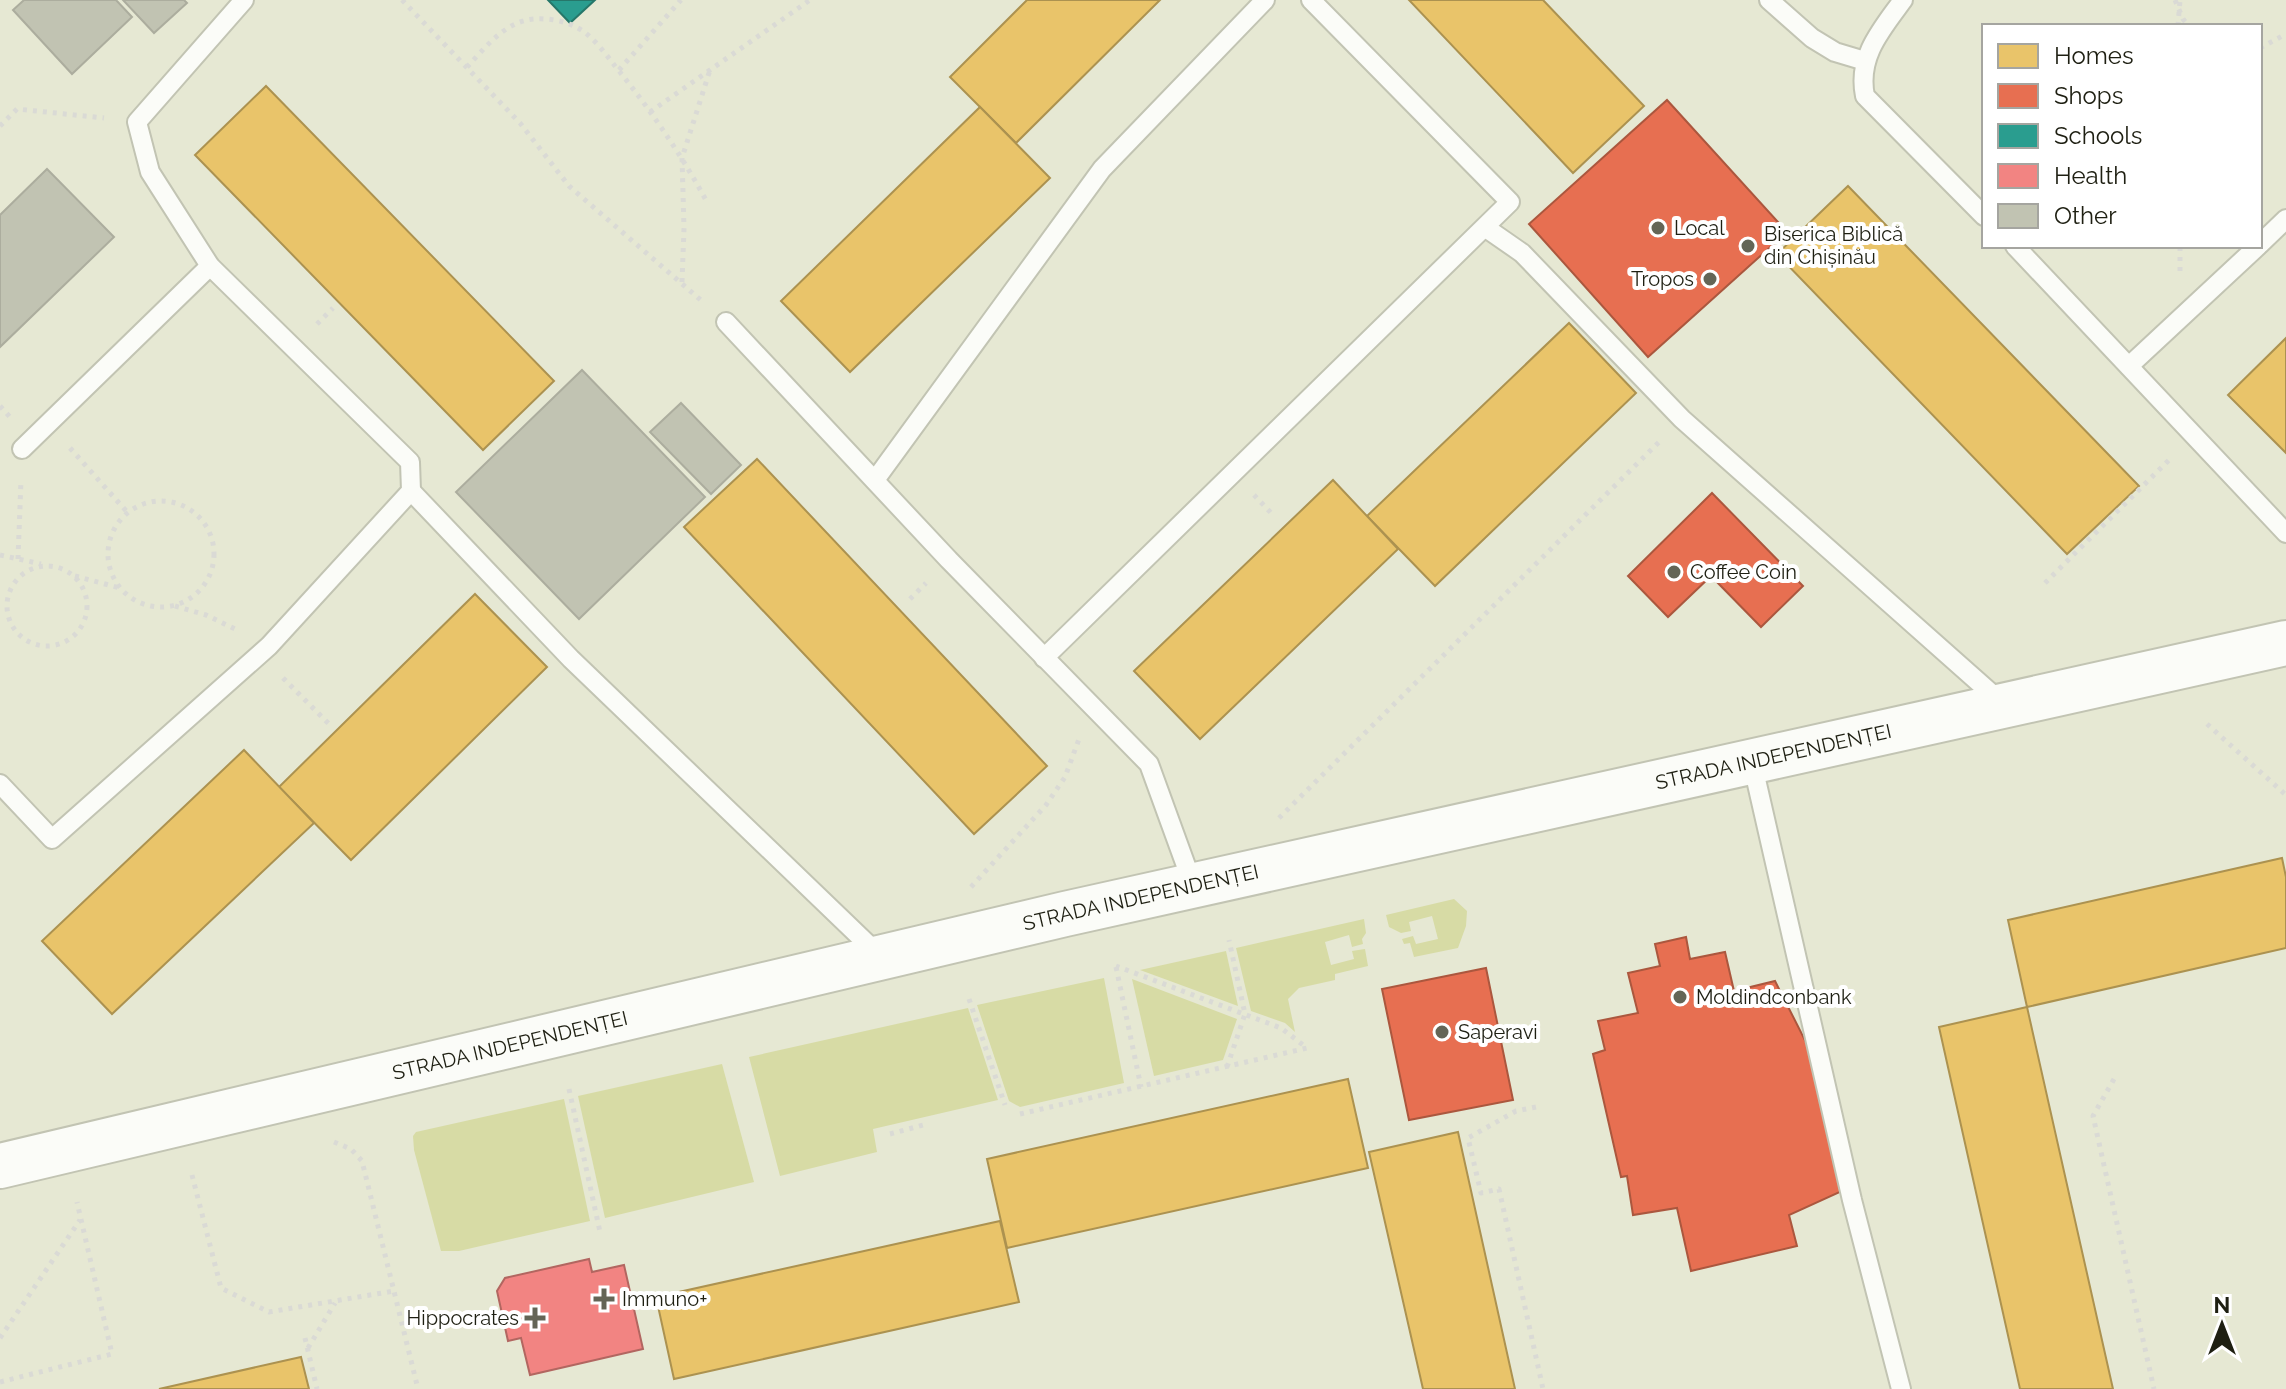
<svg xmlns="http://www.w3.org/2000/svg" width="2286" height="1389" viewBox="0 0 2286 1389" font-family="Raleway,sans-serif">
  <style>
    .green { fill: #d7dba5 }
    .homes { fill: #e9c46a; stroke: #ac9250; stroke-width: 2 }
    .shops { fill: #e76f51; stroke: #ab573e; stroke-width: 2 }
    .schools { fill: #2a9d8f; stroke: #26776a; stroke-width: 2 }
    .health { fill: #f28482; stroke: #b26660; stroke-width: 2 }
    .building { fill: #c1c3b2; stroke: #acad9e; stroke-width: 2 }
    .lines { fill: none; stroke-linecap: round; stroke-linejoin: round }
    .lane-casing { stroke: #c2c4b3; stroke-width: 22 }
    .secondary-casing { stroke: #c2c4b3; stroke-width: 48 }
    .path { stroke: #dadad5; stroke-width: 5; stroke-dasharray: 4 6; stroke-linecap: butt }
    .lane { stroke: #fbfcf8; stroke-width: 18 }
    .secondary { stroke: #fbfcf8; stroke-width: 44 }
    .poi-dot { fill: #646556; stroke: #fff; stroke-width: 3 }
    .labels { text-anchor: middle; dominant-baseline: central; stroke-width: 8; stroke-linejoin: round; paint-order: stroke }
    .poi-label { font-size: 20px; fill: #1e1f12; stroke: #fff; text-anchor: start }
    .street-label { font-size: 20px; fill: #1e1f12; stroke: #fff }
  </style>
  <rect width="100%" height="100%" fill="#e6e8d3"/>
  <!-- green -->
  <g class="green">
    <path d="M1454,899L1467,911L1466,926L1458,948L1414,957L1410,943L1404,944L1402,939L1413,936L1416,944L1438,939L1432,916L1409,922L1411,931L1401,933L1389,927L1386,915Z"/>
    <path d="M1364,919L1366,933L1362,939L1363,944L1352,947L1349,935L1325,942L1331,965L1354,959L1352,951L1365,949L1368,966L1335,974V980L1299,988L1288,999L1295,1032L1285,1023L1251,1011L1236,948Z"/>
    <path d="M1226,951L1238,1006L1140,970Z"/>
    <path d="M1104,978L1124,1083L1020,1107L1009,1101L977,1005Z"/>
    <path d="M1132,979L1237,1019L1223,1060L1154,1076Z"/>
    <path d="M968,1008L998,1100L873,1129L877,1152L780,1176L749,1057Z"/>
    <path d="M722,1064L754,1182L605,1218L578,1096Z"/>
    <path d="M564,1099L590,1221L459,1251H441L414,1150L413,1136L416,1132Z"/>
  </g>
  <!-- homes -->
  <g class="homes">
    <path d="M1027,0H1160L1016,143L950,77Z"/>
    <path d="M1409,0H1543L1644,106L1573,173Z"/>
    <path d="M266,86L554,381L483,450L195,155Z"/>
    <path d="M980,107L1050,178L850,372L781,301Z"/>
    <path d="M1848,186L2139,486L2067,554L1777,254Z"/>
    <path d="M1569,323L1636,393L1435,586L1367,516Z"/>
    <path d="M2286,338V453L2228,395Z"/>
    <path d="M757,459L1047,766L974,834L684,527Z"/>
    <path d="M1333,480L1398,549L1200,739L1134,671Z"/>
    <path d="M475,594L547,667L351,860L279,787Z"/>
    <path d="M244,750L314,823L112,1014L42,941Z"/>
    <path d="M2282,858L2286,877V948L2027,1007L2008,920Z"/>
    <path d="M2027,1007L2113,1389H2020L1939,1027Z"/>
    <path d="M1348,1079L1368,1168L1007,1248L987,1159Z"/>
    <path d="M1458,1132L1515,1389H1423L1369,1152Z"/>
    <path d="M1000,1221L1019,1302L674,1379L656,1297Z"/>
    <path d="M301,1357L309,1389H159Z"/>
  </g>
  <!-- shops -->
  <g class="shops">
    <path d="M1667,100L1787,232L1648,357L1529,224Z"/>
    <path d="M1712,493L1803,586L1761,627L1711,576L1668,617L1628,576Z"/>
    <path d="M1686,937L1690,959L1725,952L1734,991L1775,981L1812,1054L1842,1191L1789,1215L1797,1246L1691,1271L1677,1208L1633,1215L1627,1176L1621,1177L1593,1054L1605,1050L1598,1021L1638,1013L1628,973L1660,966L1655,944Z"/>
    <path d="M1486,968L1513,1100L1409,1120L1382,989Z"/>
  </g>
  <!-- schools -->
  <path class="schools" d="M548,0H595L570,23Z"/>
  <!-- health -->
  <path class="health" d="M589,1259L592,1272L624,1265L643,1349L530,1375L521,1338L508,1341L497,1291L505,1278Z"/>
  <!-- building -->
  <g class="building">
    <path d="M24,0H116L132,17L72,74L13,10Z"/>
    <path d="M123,0H184L187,3L154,33Z"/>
    <path d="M47,169L114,237L0,347V215Z"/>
    <path d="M582,370L705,497L579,619L456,492Z"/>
    <path d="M681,403L741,465L711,494L650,432Z"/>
  </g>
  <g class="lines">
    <!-- lane casing -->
    <g class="lane-casing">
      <g id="lane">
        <path d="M1769,0L1812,38L1835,52L1865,61"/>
        <path d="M1903,0C1881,30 1857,57 1865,96L1984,216"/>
        <path d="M1486,228L1522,253L1682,419L2001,702"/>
        <path d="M2260,244L2286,219"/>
        <path d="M2015,246L2286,533"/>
        <path d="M726,322L949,560L1149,764L1193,885"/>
        <path d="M2129,366L2258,246"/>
        <path d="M22,449L210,266"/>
        <path d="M875,480L1102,169L1265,0"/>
        <path d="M411,491L571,659L880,956"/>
        <path d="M1044,658L1510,202L1311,0"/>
        <path d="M1752,762L1852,1200L1901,1389"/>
        <path d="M0,784L52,839L269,646L411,491L410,462L210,266L150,172L137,122L244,0"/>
      </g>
    </g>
    <!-- secondary casing -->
    <g class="secondary-casing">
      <g id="secondary">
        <path id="s1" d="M0,1166L1065,914L2286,643"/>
      </g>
    </g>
    <!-- path -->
    <g class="path">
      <path d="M402,0L520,123L569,186L703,302"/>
      <path d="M2175,0L2183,19L2189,26"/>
      <path d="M2178,26L2180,0"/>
      <path d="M2260,48L2286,34"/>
      <path d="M467,67C485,48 506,20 535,19C548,18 565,21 576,27C592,35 604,52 615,66C650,109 681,154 707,202"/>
      <path d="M619,70L681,0"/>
      <path d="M650,112L810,0"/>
      <path d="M0,126L17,109L104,118"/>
      <path d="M2180,271V246"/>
      <path d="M682,282L684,228L682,158L710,70"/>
      <path d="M317,324L333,308"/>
      <path d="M0,406L10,417"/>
      <path d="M70,448L128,513"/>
      <path d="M1254,495L1273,515"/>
      <circle cx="161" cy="554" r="53"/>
      <path d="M0,555L41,564"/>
      <path d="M18,559L21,480"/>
      <circle cx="47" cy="606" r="40"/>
      <path d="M75,576L120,588"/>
      <path d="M2045,583L2172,457"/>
      <path d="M910,599L926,583"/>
      <path d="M175,606L206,615L237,630"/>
      <path d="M283,678L330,725"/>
      <path d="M2207,724L2286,795"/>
      <path d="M1279,818L1659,442"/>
      <path d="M971,887L1046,805L1065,777L1079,739"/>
      <path d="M1116,967L1141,1087"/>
      <path d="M969,999L1005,1105"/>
      <path d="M1227,1067L1245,1014L1229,940"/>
      <path d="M2114,1079L2093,1116L2154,1389"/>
      <path d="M569,1089L600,1232"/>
      <path d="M1536,1107L1516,1111L1468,1138L1481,1193L1499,1189L1543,1389"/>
      <path d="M1020,1114L1307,1048L1281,1028L1116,966"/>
      <path d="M890,1134L927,1124"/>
      <path d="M334,1142L351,1149L362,1161L418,1389"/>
      <path d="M192,1175L221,1288L269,1312L394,1291"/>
      <path d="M0,1338L80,1220"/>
      <path d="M305,1338L317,1389"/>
      <path d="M308,1348L335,1303"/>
      <path d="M0,1382L112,1354L77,1202"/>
    </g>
    <!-- lane -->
    <use href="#lane" class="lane"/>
    <!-- secondary -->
    <use href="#secondary" class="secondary"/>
  </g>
  <!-- markers -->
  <g class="poi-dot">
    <circle cx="1658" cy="228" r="8"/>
    <circle cx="1748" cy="246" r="8"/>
    <circle cx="1710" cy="279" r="8"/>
    <circle cx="1674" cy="572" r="8"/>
    <circle cx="1680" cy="997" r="8"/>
    <circle cx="1442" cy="1032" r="8"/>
    <path d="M600 1287h8v8h8v8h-8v8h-8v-8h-8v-8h8z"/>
    <path d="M531 1306h8v8h8v8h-8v8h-8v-8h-8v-8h8z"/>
  </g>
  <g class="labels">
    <!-- poi labels -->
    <g class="poi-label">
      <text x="1674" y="228">Local</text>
      <text x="1764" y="234">Biserica Biblică<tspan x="1764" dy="23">din Chișinău</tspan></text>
      <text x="1694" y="279" text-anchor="end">Tropos</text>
      <text x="1690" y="572">Coffee Coin</text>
      <text x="1696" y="997">Moldindconbank</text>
      <text x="1458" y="1032">Saperavi</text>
      <text x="622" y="1299">Immuno+</text>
      <text x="519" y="1318" text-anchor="end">Hippocrates</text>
    </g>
    <!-- street labels -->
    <g class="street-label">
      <text stroke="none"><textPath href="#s1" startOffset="1820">STRADA INDEPENDENȚEI</textPath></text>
      <text stroke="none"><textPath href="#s1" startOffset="1172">STRADA INDEPENDENȚEI</textPath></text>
      <text stroke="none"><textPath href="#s1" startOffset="524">STRADA INDEPENDENȚEI</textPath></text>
    </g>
  </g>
  <!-- legend -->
  <rect x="1982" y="24" width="280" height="224" fill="#ffffff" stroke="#a5a5a0" stroke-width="2"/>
  <rect x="1998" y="44" width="40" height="24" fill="#e9c46a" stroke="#a5a5a0" stroke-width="2"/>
  <text x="2054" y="64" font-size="24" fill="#1e1f12">Homes</text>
  <rect x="1998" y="84" width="40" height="24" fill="#e76f51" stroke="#a5a5a0" stroke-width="2"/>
  <text x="2054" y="104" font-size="24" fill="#1e1f12">Shops</text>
  <rect x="1998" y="124" width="40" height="24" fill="#2a9d8f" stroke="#a5a5a0" stroke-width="2"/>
  <text x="2054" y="144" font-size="24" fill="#1e1f12">Schools</text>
  <rect x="1998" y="164" width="40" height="24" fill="#f28482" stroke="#a5a5a0" stroke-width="2"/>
  <text x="2054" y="184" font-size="24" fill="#1e1f12">Health</text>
  <rect x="1998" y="204" width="40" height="24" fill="#c1c3b2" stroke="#a5a5a0" stroke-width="2"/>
  <text x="2054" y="224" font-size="24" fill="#1e1f12">Other</text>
  <!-- north arrow -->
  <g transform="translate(2222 1325)" stroke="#ffffff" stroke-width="6" paint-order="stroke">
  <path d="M0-6L14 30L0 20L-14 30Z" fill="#1e1f12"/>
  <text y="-12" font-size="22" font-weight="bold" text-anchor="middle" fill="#1e1f12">N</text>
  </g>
</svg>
